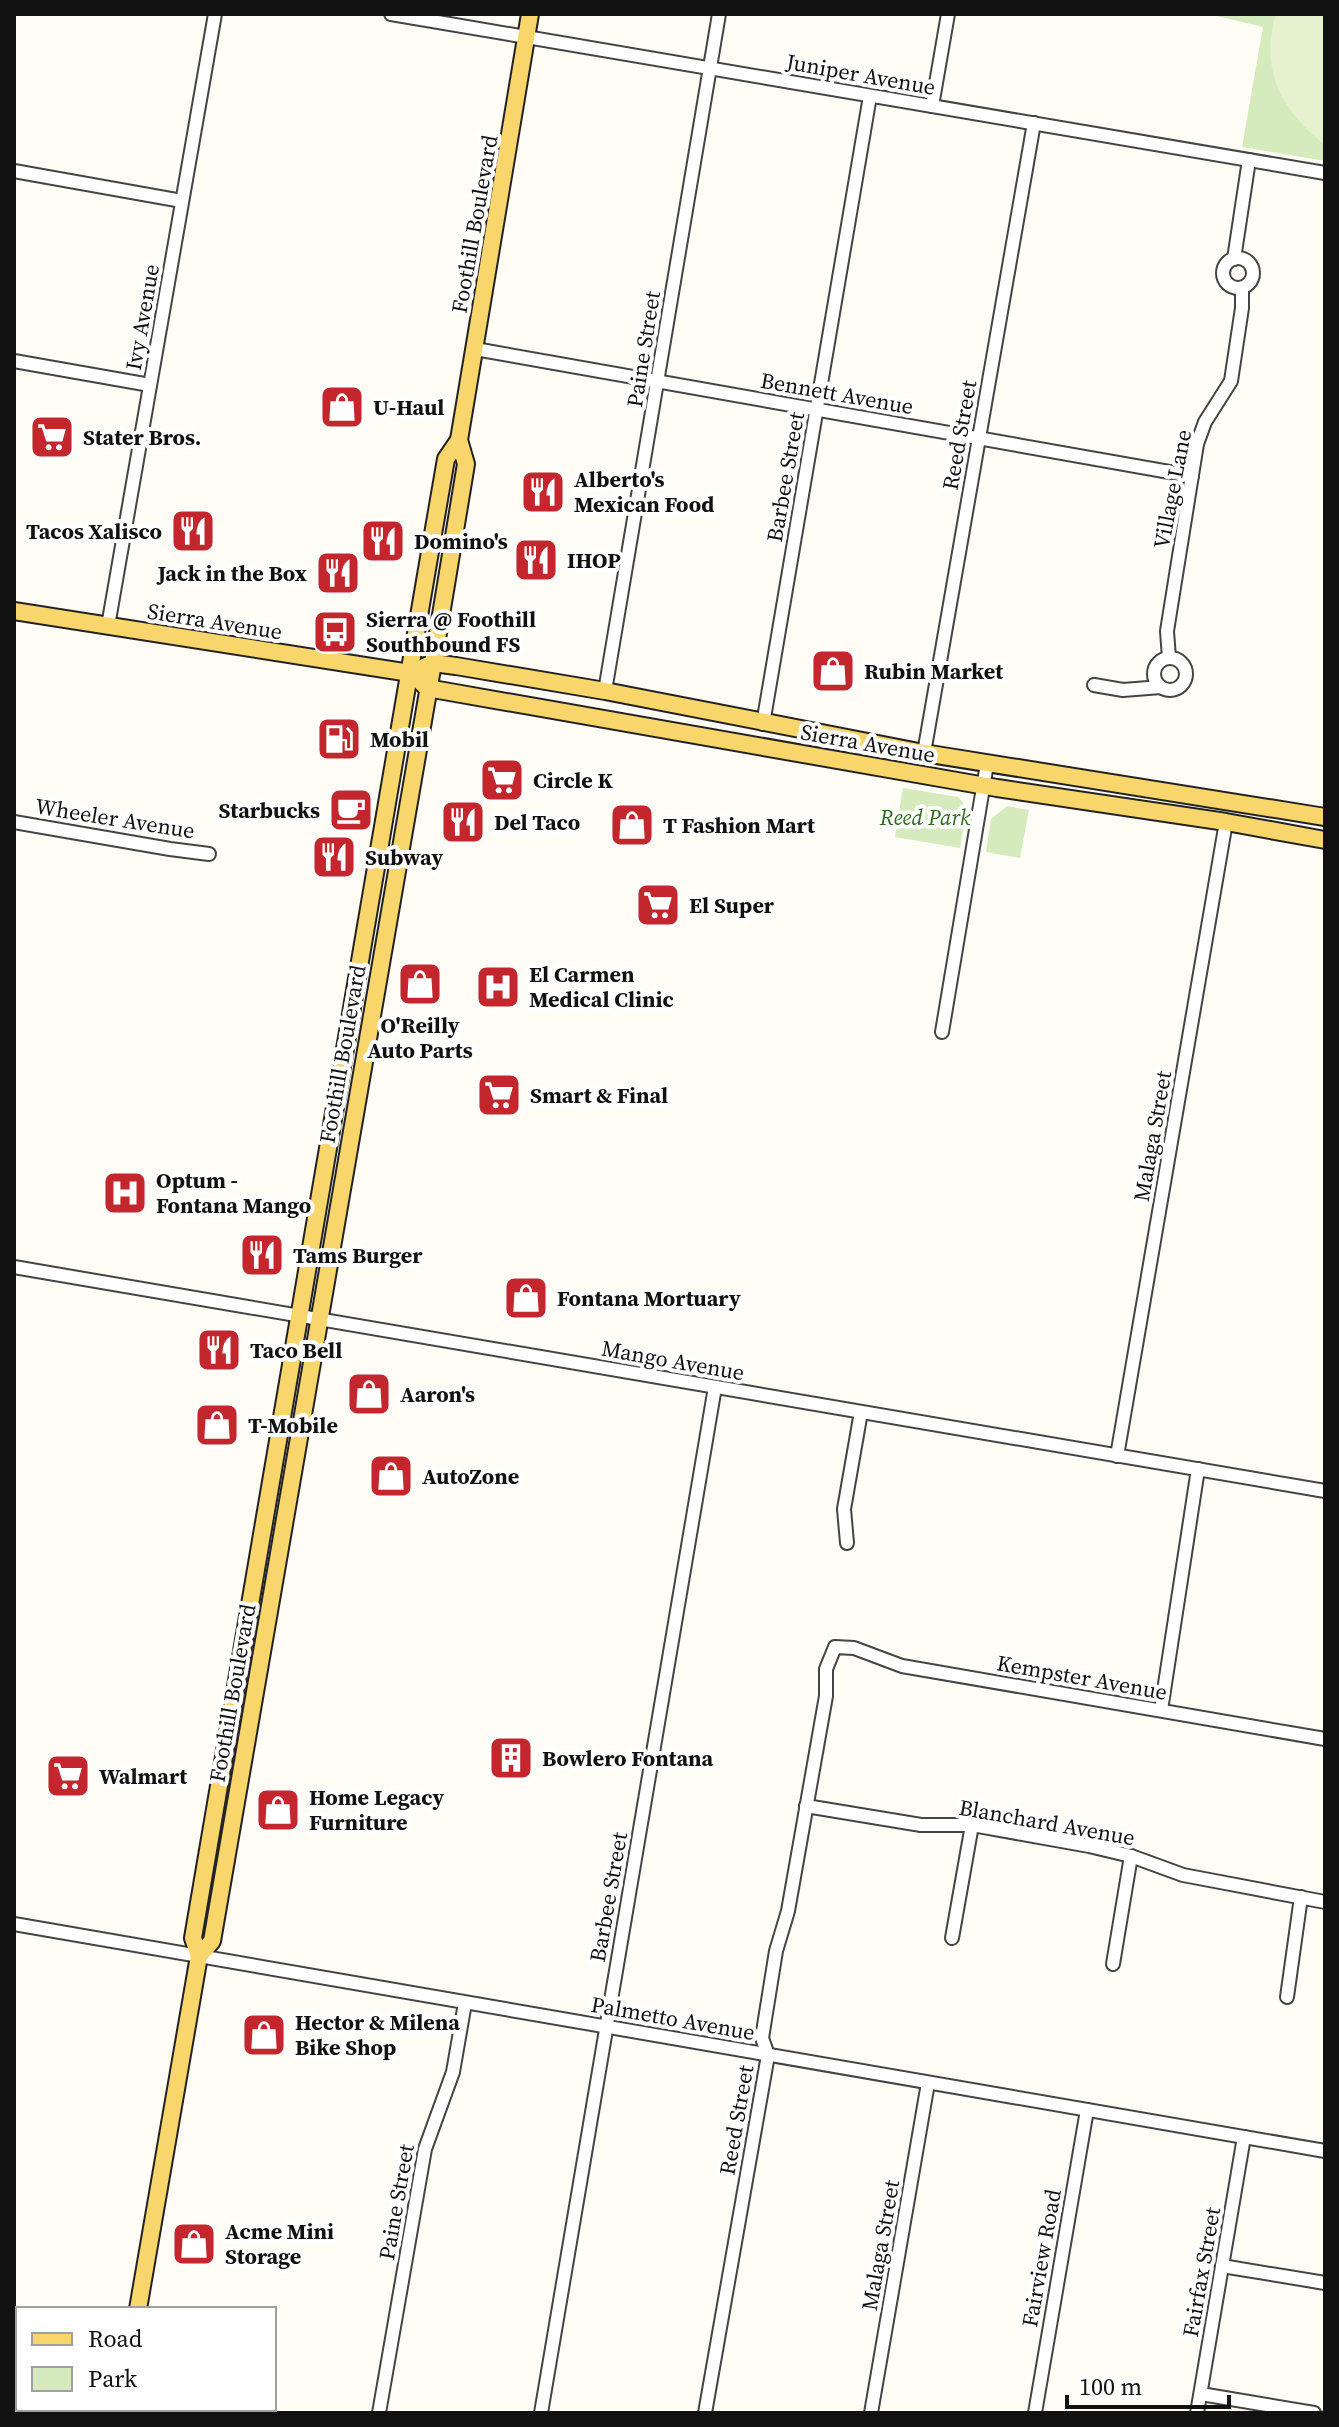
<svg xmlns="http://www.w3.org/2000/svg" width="1339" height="2427" viewBox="0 0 1339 2427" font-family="'Source Serif 4',serif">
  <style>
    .green { fill: #d5ebbd }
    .pitch { fill: #e6f2cf }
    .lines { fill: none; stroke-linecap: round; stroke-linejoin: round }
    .minor-casing { stroke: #444; stroke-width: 16 }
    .major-casing { stroke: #222; stroke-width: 20 }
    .minor { stroke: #fff; stroke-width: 12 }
    .major { stroke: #f9d66b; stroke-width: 16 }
    .labels { text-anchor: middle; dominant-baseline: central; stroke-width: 8; stroke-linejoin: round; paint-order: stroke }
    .street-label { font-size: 22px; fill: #111; stroke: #fff }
    .poi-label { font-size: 22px; font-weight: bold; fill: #111; stroke: #fff; text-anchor: start }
    .park-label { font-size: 22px; font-style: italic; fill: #2f6b1f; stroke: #fff }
  </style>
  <rect width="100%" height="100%" fill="#fffdf5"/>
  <!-- green -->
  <g class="green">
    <path d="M1208,14H1325V161L1242,147L1263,27Z"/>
    <path d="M903,788L958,797L967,807L960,848L895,837Z"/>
    <path d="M1007,806L1029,810L1020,858L986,852L991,819Z"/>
  </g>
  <!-- pitch -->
  <path class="pitch" d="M1276,14H1325V145C1282,111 1259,70 1276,14Z"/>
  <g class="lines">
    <!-- minor casing -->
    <g class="minor-casing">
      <g id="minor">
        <path d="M391,14L1325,173"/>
        <path d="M932,106L948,14"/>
        <path d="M14,171L182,201"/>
        <circle cx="1238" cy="273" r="15"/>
        <path d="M1234,259L1249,160"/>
        <path d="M475,349L1192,476"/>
        <path d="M14,361L150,385"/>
        <path d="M108,626L215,14"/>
        <path d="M1169,658L1167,631L1197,444L1205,422L1231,381L1242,308V288"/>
        <circle cx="1170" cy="674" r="16"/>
        <path d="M1094,685L1123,690L1161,687"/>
        <path d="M605,691L719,14"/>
        <path d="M763,724L870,96"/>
        <path d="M924,753L1034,123"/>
        <path d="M14,822L170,849L209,854"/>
        <path d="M942,1032L987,764"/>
        <path d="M14,1267L1325,1491"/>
        <path d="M1117,1456L1226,822"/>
        <path d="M847,1543L844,1509L861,1412"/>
        <path d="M1161,1710L1198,1469"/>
        <path d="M806,1806L921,1825H972L1089,1846L1131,1856L1183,1875L1325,1902"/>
        <path d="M14,1924L1325,2151"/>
        <path d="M952,1938L972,1825"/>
        <path d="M1113,1964L1131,1856"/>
        <path d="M1287,1997L1301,1897"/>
        <path d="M1222,2266L1325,2283"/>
        <path d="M1201,2394L1314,2413"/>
        <path d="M379,2413L425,2149L453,2072L465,2003"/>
        <path d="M541,2413L715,1387"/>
        <path d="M705,2413L768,2055L762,2038L776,1951L788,1911L826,1696V1669L835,1647L854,1648L902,1666L1325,1739"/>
        <path d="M871,2413L928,2083"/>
        <path d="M1035,2413L1087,2110"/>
        <path d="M1197,2413L1244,2137"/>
      </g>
    </g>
    <!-- major casing -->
    <g class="major-casing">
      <g id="major">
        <path d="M14,611L410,673L433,663L456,666L605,691L924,753L1325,817"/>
        <path d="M420,681L427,688L997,788L1226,822L1325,840"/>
        <path d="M199,1956L193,1938L432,540L446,459L459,440"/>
        <path d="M138,2309L199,1956L212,1941L433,663L466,464L459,440L530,14"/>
        <path d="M120,2413L121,2409"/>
      </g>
    </g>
    <!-- minor -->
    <use href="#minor" class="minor"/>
    <!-- major -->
    <use href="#major" class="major"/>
  </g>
  <!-- icons -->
  <defs>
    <g id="shop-square" transform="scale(2.3)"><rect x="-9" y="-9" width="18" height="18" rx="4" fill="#c4262e" stroke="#fff"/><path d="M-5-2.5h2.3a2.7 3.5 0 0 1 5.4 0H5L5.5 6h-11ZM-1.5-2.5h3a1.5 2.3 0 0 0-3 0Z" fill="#fff"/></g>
    <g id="supermarket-square" transform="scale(2.3)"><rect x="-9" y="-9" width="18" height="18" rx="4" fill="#c4262e" stroke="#fff"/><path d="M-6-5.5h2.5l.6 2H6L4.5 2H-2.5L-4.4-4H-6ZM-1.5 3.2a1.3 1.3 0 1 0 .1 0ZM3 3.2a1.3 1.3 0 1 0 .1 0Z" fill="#fff"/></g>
    <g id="restaurant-square" transform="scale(2.3)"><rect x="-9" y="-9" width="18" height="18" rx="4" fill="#c4262e" stroke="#fff"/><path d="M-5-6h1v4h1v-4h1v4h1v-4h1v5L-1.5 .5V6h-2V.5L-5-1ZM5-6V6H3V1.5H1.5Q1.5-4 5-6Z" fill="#fff"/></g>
    <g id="bus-square" transform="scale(2.3)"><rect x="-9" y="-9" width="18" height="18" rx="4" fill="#c4262e" stroke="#fff"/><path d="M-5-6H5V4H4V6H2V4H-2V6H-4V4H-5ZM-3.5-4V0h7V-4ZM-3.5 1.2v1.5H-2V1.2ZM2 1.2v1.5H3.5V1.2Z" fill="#fff"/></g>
    <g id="fuel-square" transform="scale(2.3)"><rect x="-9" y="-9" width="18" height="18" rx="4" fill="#c4262e" stroke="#fff"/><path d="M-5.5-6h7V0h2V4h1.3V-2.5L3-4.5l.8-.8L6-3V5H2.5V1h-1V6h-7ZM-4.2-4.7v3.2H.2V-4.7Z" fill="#fff"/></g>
    <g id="cafe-square" transform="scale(2.3)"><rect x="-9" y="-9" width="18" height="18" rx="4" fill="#c4262e" stroke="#fff"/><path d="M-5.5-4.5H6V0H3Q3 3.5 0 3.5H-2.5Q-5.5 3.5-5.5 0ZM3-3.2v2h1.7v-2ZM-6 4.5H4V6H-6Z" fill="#fff"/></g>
    <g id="hospital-square" transform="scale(2.3)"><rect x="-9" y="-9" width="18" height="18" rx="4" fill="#c4262e" stroke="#fff"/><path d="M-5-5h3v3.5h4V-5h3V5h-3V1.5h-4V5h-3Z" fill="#fff"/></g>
    <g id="building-square" transform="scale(2.3)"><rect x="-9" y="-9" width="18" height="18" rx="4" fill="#c4262e" stroke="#fff"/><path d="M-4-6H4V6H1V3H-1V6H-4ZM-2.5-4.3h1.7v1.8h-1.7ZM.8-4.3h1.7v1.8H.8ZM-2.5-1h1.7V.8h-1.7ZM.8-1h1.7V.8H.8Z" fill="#fff"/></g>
  </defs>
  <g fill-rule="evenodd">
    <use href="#shop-square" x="342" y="407"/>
    <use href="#supermarket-square" x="52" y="437"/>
    <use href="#restaurant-square" x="543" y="492"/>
    <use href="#restaurant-square" x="193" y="531"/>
    <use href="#restaurant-square" x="383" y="541"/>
    <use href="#restaurant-square" x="536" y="560"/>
    <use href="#restaurant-square" x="338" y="573"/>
    <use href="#bus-square" x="335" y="632"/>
    <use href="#shop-square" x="833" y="671"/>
    <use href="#fuel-square" x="339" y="739"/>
    <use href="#supermarket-square" x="502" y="780"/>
    <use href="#cafe-square" x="351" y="810"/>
    <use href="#restaurant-square" x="463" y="822"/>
    <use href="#shop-square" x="632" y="825"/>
    <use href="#restaurant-square" x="334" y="857"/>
    <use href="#supermarket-square" x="658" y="905"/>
    <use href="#shop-square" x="420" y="984"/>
    <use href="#hospital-square" x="498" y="987"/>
    <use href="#supermarket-square" x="499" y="1095"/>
    <use href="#hospital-square" x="125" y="1193"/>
    <use href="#restaurant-square" x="262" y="1255"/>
    <use href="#shop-square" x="526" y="1298"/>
    <use href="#restaurant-square" x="219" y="1350"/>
    <use href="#shop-square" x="369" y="1394"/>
    <use href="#shop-square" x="217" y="1425"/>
    <use href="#shop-square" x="391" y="1476"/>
    <use href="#building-square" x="511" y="1758"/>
    <use href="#supermarket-square" x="68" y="1776"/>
    <use href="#shop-square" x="278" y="1810"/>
    <use href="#shop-square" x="264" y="2035"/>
    <use href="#shop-square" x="194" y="2244"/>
  </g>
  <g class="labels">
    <!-- street labels -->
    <g class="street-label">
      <text transform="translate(861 74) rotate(10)">Juniper Avenue</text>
      <text transform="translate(474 224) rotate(-80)">Foothill Boulevard</text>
      <text transform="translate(142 317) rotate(-80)">Ivy Avenue</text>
      <text transform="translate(643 349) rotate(-81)">Paine Street</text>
      <text transform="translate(837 393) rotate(10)">Bennett Avenue</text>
      <text transform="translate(959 435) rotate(-80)">Reed Street</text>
      <text transform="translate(785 477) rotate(-80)">Barbee Street</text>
      <text transform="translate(1172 489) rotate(-79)">Village Lane</text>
      <text transform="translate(215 621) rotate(9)">Sierra Avenue</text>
      <text transform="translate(868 743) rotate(10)">Sierra Avenue</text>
      <text transform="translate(115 818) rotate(9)">Wheeler Avenue</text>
      <text transform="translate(342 1054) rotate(-80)">Foothill Boulevard</text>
      <text transform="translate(1152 1136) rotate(-80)">Malaga Street</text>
      <text transform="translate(673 1360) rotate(10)">Mango Avenue</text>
      <text transform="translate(1082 1677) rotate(10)">Kempster Avenue</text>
      <text transform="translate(232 1693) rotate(-80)">Foothill Boulevard</text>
      <text transform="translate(1047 1822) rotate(10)">Blanchard Avenue</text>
      <text transform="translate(608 1897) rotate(-80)">Barbee Street</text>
      <text transform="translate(673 2018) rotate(10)">Palmetto Avenue</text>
      <text transform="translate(736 2120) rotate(-80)">Reed Street</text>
      <text transform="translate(396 2202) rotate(-80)">Paine Street</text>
      <text transform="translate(880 2245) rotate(-80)">Malaga Street</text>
      <text transform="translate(1041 2258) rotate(-80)">Fairview Road</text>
      <text transform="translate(1201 2272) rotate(-80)">Fairfax Street</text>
    </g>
    <!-- poi labels -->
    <g class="poi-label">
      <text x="373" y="407">U-Haul</text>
      <text x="83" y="437">Stater Bros.</text>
      <text x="574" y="479">Alberto's<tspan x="574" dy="25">Mexican Food</tspan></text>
      <text x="162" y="531" text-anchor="end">Tacos Xalisco</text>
      <text x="414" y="541">Domino's</text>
      <text x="567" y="560">IHOP</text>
      <text x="307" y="573" text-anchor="end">Jack in the Box</text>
      <text x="366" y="619">Sierra @ Foothill<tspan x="366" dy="25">Southbound FS</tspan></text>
      <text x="864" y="671">Rubin Market</text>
      <text x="370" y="739">Mobil</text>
      <text x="533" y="780">Circle K</text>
      <text x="320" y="810" text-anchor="end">Starbucks</text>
      <text x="494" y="822">Del Taco</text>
      <text x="663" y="825">T Fashion Mart</text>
      <text x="365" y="857">Subway</text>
      <text x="689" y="905">El Super</text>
      <text x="529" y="974">El Carmen<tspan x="529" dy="25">Medical Clinic</tspan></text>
      <text x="420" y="1025" text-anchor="middle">O'Reilly<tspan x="420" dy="25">Auto Parts</tspan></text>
      <text x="530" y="1095">Smart &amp; Final</text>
      <text x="156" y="1180">Optum -<tspan x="156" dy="25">Fontana Mango</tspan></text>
      <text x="293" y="1255">Tams Burger</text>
      <text x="557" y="1298">Fontana Mortuary</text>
      <text x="250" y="1350">Taco Bell</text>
      <text x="400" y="1394">Aaron's</text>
      <text x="248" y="1425">T-Mobile</text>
      <text x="422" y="1476">AutoZone</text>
      <text x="542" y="1758">Bowlero Fontana</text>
      <text x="99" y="1776">Walmart</text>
      <text x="309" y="1797">Home Legacy<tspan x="309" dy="25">Furniture</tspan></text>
      <text x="295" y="2022">Hector &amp; Milena<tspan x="295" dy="25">Bike Shop</tspan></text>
      <text x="225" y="2231">Acme Mini<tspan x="225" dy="25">Storage</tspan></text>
    </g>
    <!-- park labels -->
    <g class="park-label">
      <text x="925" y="817">Reed Park</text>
    </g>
  </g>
  <!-- border -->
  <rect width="1339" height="2427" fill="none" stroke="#111111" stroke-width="32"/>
  <!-- legend -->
  <rect x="16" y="2307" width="260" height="104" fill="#ffffff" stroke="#a0a0a0" stroke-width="2"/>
  <rect x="32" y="2333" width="40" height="12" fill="#f9d66b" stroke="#a0a0a0" stroke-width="2"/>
  <text x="88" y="2347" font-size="24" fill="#111111">Road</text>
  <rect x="32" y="2367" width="40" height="24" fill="#d5ebbd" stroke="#a0a0a0" stroke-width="2"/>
  <text x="88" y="2387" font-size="24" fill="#111111">Park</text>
  <!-- scale -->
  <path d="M1067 2395v12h162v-12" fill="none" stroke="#111111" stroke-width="4"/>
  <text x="1079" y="2395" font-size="24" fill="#111111" stroke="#ffffff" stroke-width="6" paint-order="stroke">100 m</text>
</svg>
